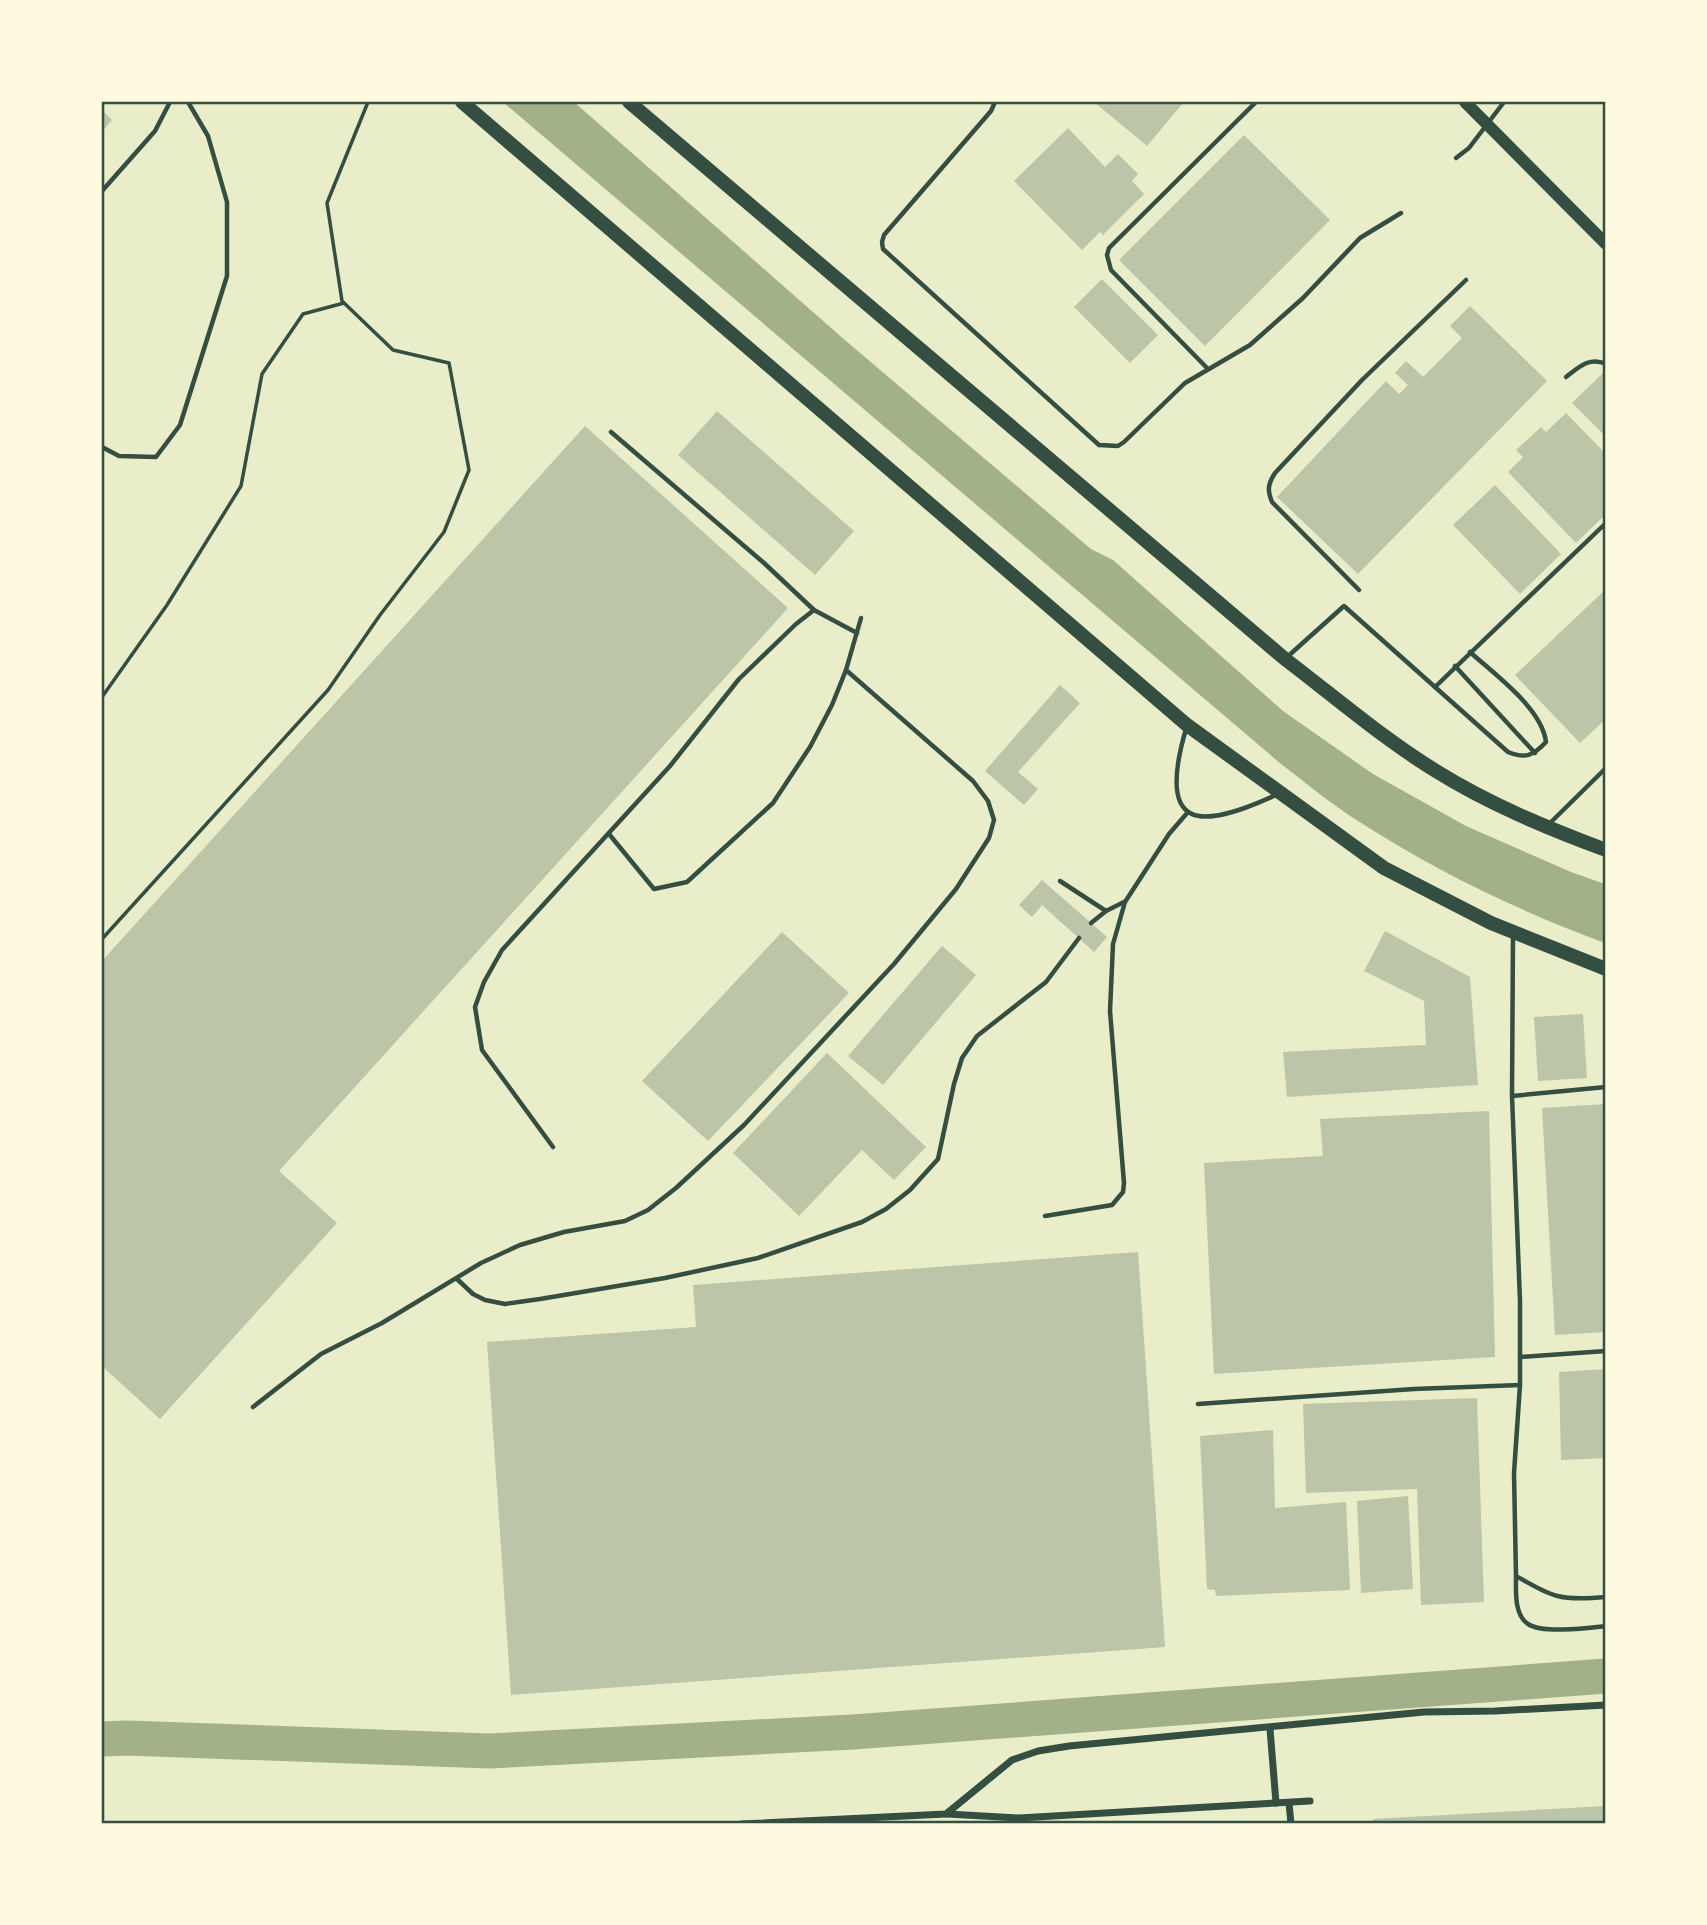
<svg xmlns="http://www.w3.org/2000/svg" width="1707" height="1925" viewBox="0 0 1707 1925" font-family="'IBM Plex Sans',sans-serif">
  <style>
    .water { fill: #a3b18a }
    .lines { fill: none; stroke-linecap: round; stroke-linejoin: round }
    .river { stroke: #a3b18a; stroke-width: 35 }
    .building { fill: #bcc5a7 }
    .path { stroke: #344e41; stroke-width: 3.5 }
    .service { stroke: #344e41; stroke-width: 4.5 }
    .minor { stroke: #344e41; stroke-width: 7 }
    .secondary { stroke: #344e41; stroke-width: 12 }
    .trunk { stroke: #344e41; stroke-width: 14 }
    .neatline { fill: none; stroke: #344e41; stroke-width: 2.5 }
  </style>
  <rect width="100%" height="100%" fill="#e9edc9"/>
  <!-- water -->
  <path class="water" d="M503,102H574L846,341L1091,549L1113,560L1283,711L1373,774L1466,826L1571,872L1605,884V943C1518,911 1436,871 1358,821C1331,804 1306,783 1281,764Z"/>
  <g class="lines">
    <!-- river -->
    <path class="river" d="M102,1739L127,1738L489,1751L853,1732L1606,1676"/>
  </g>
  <!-- building -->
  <g class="building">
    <path d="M1094,102H1184L1147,146Z"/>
    <path d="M102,110L112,120L102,132Z"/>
    <path d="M1068,128L1105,167L1118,154L1138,174L1132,181L1144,194L1103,235L1100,232L1082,250L1014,181Z"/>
    <path d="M1244,135L1330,220L1205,346L1119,260Z"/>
    <path d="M1102,279L1158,335L1130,363L1074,307Z"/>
    <path d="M1470,306L1547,381L1358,574L1277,497L1386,381L1399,394L1408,385L1395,373L1406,361L1423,377L1462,338L1450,326Z"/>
    <path d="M1606,370V437L1572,403Z"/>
    <path d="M717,411L854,531L815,575L678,455Z"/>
    <path d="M1566,413L1606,454V514L1576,543L1508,472L1523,457L1516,450L1541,427L1546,432Z"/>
    <path d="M585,426L788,608L279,1171L337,1223L160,1419L102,1366V961Z"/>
    <path d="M1495,485L1561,554L1520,594L1453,525Z"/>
    <path d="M1606,589V719L1580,743L1515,675Z"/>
    <path d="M1060,685L1080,703L1018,772L1038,789L1024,805L985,771Z"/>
    <path d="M1042,880L1107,937L1094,952L1042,905L1032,917L1019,905Z"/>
    <path d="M1385,931L1470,977L1478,1085L1287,1097L1283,1052L1426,1045L1424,1001L1364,971Z"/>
    <path d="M782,932L849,993L708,1141L642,1081Z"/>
    <path d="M942,946L976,975L883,1085L848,1056Z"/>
    <path d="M1583,1014L1587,1078L1538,1081L1534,1017Z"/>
    <path d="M827,1053L926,1147L894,1180L862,1150L799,1216L733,1153Z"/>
    <path d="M1606,1104V1332L1555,1335L1542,1108Z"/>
    <path d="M1489,1111L1495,1357L1214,1374L1204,1163L1323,1156L1320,1119Z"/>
    <path d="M1138,1252L1165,1647L511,1695L487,1342L696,1327L693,1285Z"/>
    <path d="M1606,1369V1458L1561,1460L1559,1372Z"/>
    <path d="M1477,1398L1484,1602L1421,1605L1417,1489L1306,1493L1303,1404Z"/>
    <path d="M1273,1430L1275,1508L1346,1502L1350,1590L1216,1596L1215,1590L1207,1589L1200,1436Z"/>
    <path d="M1408,1496L1413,1589L1361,1593L1357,1501Z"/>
    <path d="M1606,1806V1824H1373V1819Z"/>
  </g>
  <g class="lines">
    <!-- path -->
    <g class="path">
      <path d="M102,697L167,605L241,486L262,374L303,314L344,303"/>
      <path d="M102,939L328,690L380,615L444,532L469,470L449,363L393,350L342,301L327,203L368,102"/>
    </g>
    <!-- service -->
    <g class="service">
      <path d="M995,102L991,111L884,235L882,242L883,249L1099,445L1118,446L1124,442L1185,383L1250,345L1303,298L1360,238L1401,213"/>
      <path d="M1456,158L1469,148L1504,102"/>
      <path d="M102,191L155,131L170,102"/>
      <path d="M1207,368L1111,270L1107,255L1109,248L1256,102"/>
      <path d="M1566,377C1578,368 1589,356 1606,364"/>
      <path d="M611,432L764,563L814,610"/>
      <path d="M102,447L119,456L156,457L180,425L227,276V202L208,136L188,102"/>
      <path d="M1359,590L1272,502C1267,490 1268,484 1275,473L1362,380L1466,280"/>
      <path d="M1286,658L1344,606L1508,752C1525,759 1533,756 1546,742C1542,708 1494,674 1470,652"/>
      <path d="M1455,666L1535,753"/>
      <path d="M1435,687L1606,523"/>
      <path d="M1186,729C1156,831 1199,831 1278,794"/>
      <path d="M1549,824L1606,768"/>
      <path d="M609,834L654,889L687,882L773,803L810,747L832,705L846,670"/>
      <path d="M1060,881L1106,911"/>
      <path d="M1091,923L1106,911L1124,902"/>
      <path d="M1513,933L1512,1096L1520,1301V1385L1514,1473L1516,1576C1555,1598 1560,1601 1606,1597"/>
      <path d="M1512,1096L1606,1087"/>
      <path d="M553,1147L482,1050L475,1007L484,982L502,950L670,766L739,679L796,624L814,610L857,633"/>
      <path d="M1045,1216L1112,1205L1123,1192L1124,1183L1110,1011L1113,944L1125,902L1169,834L1188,812"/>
      <path d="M457,1279L473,1294L485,1300L505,1304L540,1299L665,1278L758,1258L862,1222L886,1209L910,1190L938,1159L954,1084L962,1058L977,1036L1046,982L1079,938"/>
      <path d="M1520,1357L1606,1351"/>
      <path d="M1198,1404L1414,1389L1520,1385"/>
      <path d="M253,1407L321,1354L382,1323L481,1263L520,1245L564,1232L625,1221L648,1210L676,1188L744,1125L894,964L956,889L989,838L994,820L988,801L973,781L846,670L861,618"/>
      <path d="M1516,1577C1516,1591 1514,1615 1528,1624C1543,1634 1588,1628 1606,1626"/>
    </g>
    <!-- minor -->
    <g class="minor">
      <path d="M1270,1729L1276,1803"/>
      <path d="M1289,1803L1291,1824"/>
      <path d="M947,1814L1019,1818L1310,1801"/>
      <path d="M742,1824L946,1814L1012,1760L1038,1751L1069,1746L1424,1712L1495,1711L1606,1705"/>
    </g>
    <!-- secondary -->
    <path class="secondary" d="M1465,102L1606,244"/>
    <!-- trunk -->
    <g class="trunk">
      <path d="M462,102L1187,725L1384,868L1491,923L1606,969"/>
      <path d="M629,102L1285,659C1335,697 1382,738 1436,771C1489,804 1547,828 1606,850"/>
    </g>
  </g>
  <!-- border -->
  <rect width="1707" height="1925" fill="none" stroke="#fefae0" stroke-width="206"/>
  <rect x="103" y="103" width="1501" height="1719" class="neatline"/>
</svg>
